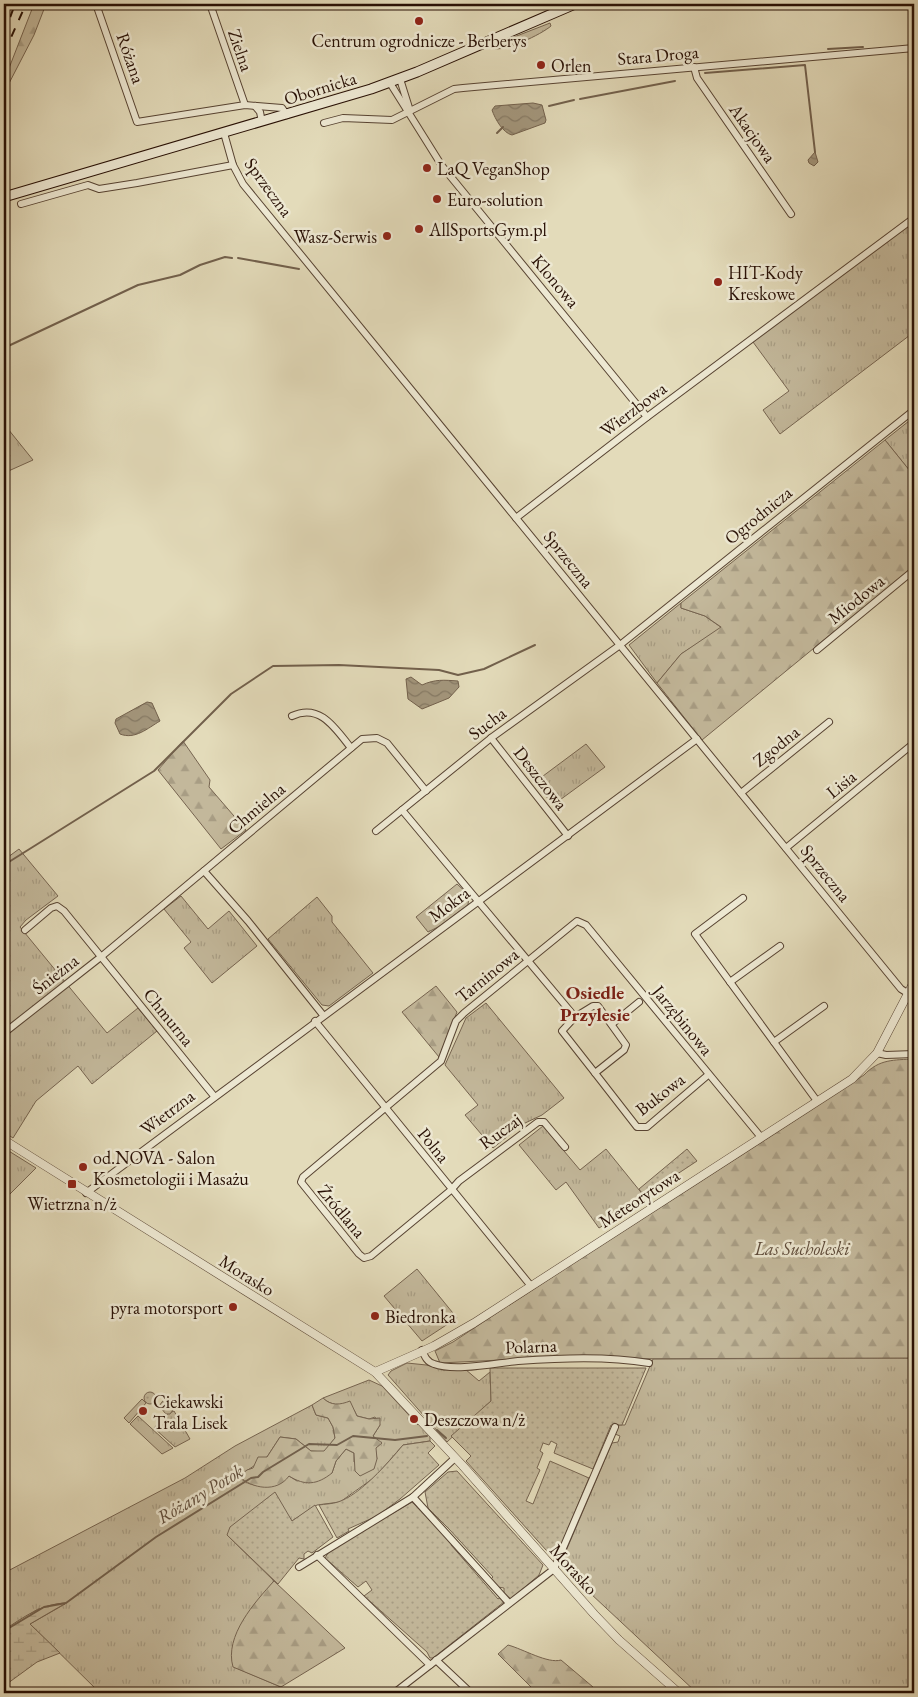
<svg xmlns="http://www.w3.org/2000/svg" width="918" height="1697" viewBox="0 0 918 1697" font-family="'EB Garamond',serif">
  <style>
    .grass { fill: url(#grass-tufts); stroke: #766450 }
    .forest { fill: url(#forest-firs); stroke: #766450 }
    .wetland { fill: url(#wetland-marsh); stroke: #766450 }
    .park { fill: url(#park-dots); stroke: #766450 }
    .water { fill: url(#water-waves); stroke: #72604c }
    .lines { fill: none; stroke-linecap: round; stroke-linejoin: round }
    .stream { stroke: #72604c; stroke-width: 2 }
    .minor-casing { stroke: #574332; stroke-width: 8 }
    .tertiary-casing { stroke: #574332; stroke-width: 9 }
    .secondary-casing { stroke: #281005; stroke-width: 11 }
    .minor { stroke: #ede8d2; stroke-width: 6 }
    .tertiary { stroke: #ede8d2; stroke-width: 8 }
    .secondary { stroke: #ede8d2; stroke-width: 9 }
    .rail { stroke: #281005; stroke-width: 2; stroke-dasharray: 9 9; stroke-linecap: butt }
    .poi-dot { fill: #8f2418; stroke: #ede8d2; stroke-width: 2 }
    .labels { text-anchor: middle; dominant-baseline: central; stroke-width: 5; stroke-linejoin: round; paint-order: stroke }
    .poi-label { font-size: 18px; fill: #281005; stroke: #ede8d2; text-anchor: start }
    .street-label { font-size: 18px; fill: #281005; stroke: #ede8d2 }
    .park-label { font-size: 18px; font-style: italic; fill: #5e4b3a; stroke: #ede8d2 }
    .neighbourhood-label { font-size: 19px; font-weight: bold; fill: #7a1f14; stroke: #ede8d2 }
    .water-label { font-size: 19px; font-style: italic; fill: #5f4c3b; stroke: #ede8d2 }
  </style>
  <defs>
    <pattern id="grass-tufts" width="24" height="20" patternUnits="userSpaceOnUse" patternTransform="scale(1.25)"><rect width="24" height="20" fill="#c3b89b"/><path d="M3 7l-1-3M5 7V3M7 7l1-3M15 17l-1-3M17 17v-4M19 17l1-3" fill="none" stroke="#a89d84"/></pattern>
    <pattern id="forest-firs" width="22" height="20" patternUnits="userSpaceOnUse" patternTransform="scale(1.25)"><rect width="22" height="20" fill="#c3b89b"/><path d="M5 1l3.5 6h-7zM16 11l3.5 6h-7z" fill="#a89d84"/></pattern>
    <pattern id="wetland-marsh" width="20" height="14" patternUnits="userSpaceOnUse" patternTransform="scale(1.25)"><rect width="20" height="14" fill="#c3b89b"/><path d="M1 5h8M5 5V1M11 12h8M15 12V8" fill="none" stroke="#a89d84"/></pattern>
    <pattern id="park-dots" width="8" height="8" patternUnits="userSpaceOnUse" patternTransform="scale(1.25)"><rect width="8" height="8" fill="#c3b89b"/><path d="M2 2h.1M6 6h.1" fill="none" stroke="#a89d84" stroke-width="1.8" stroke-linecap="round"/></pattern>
    <pattern id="water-waves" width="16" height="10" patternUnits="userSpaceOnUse" patternTransform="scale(1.25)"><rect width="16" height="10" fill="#a3967c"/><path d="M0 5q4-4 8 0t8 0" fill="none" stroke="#857964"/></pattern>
  </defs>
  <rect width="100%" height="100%" fill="#e3dbba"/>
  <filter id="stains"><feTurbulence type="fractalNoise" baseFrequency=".004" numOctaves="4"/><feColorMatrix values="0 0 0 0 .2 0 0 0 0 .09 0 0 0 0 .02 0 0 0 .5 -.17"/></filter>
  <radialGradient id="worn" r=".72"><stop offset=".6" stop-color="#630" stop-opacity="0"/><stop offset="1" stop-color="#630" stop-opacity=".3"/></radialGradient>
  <!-- grass -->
  <g class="grass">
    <path d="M550,23L551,26C542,34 503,53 493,48L496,44Z"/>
    <path d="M914,222V332L780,434L763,410L789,391L753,342L756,338Z"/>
    <path d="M914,417V476L885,440Z"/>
    <path d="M4,424L33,460L4,473Z"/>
    <path d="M681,603V608L705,616L722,628L681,654L657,683L629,645Z"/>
    <path d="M586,744L605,767L553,805L535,782Z"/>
    <path d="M19,849L58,896L26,920L20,927L107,1033L138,1008L157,1031L92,1084L78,1066L36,1101L13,1138L4,1132V860Z"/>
    <path d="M457,884L469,895L468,905L440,926L428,932L416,917Z"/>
    <path d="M181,896L208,929L229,911L257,946L212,983L184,948L191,942L164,909Z"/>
    <path d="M317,897L332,916V922L373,973L329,1006L322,1005L268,939Z"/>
    <path d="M486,1003L564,1098L542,1115L523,1124L493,1148L465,1115L478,1105L445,1065L466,1018Z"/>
    <path d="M543,1126L580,1170L606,1149L644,1196L642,1201L599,1228L566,1182L556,1190L519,1145Z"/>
    <path d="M4,1148L36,1168L4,1200Z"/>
    <path d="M417,1269L457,1318L422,1341L384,1296Z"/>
    <path d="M914,1358V1693H697L560,1565L612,1443L618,1442L620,1436L615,1434L619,1425H625L653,1359Z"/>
    <path d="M407,1363L465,1369L479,1381L490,1372L491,1401L447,1442L388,1375L391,1371Z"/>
    <path d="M369,1380L382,1386L418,1425L419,1423L430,1435V1441L403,1445L375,1477L340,1502L317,1505L292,1521L227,1535L274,1581L265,1592L234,1667L281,1687L270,1693H100L30,1624L65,1604L38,1609L4,1630V1573L185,1478L235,1446L312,1405L316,1415L328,1418L333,1427L335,1438L324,1452L311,1451L296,1439L280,1437L267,1457L239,1476C253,1493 271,1482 289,1476L297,1481L332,1473L336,1461L346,1449L354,1453V1462L377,1459L373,1436L380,1425L375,1417L369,1419L357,1416L354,1410C344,1405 330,1406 323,1398Z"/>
    <path d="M142,1399L146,1403L129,1423L124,1418Z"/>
    <path d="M174,1411L190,1439L175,1447L154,1428L167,1414Z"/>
    <path d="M138,1416L173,1448L162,1454L130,1424Z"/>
  </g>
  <!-- forest -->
  <g class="forest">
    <path d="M34,4H46L34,35L4,93V81Z"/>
    <path d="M885,440L914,476V566L702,740L657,683L681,654L721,627L705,616L681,608V603Z"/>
    <path d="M183,741L210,780L209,787L246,830L221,849L158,770Z"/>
    <path d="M436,986L457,1012L439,1057L402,1012Z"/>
    <path d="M914,1059V1358L521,1359L440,1363L435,1351L453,1342C590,1251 728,1165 864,1075C879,1059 894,1060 914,1059Z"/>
    <path d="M323,1398C331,1406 340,1405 350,1401L357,1416L369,1419L380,1418V1425L373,1436L382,1443L376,1448L377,1459L374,1469L360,1476L355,1471L354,1453L346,1449L336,1461L332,1473C317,1485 305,1486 289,1476C277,1493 252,1489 239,1476L247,1470L253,1468L258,1457H267L280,1437L296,1439L311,1451H324L335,1438L333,1427L328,1418L316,1415L312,1405Z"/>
    <path d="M274,1581L345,1648L281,1687L233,1667C224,1636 255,1602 274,1581Z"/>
    <path d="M508,1645C523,1649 548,1664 561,1660L593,1687L594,1693H537L498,1654Z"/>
  </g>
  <!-- wetland -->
  <path class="wetland" d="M66,1603L30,1624L60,1653L37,1662L4,1686V1630C24,1617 41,1604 66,1603Z"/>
  <!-- park -->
  <g class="park">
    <path d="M687,1149L697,1161L644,1196L639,1189Z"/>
    <path d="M490,1368H646L622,1425H611L593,1469L554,1453L557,1444L551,1441L549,1445L543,1443L540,1451L543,1453L537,1468L540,1470L526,1501L533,1504L550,1461L589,1478L555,1560L466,1461L471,1456L451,1436L491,1401Z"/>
    <circle cx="150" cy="1398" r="6"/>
    <path d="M165,1398L173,1410L170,1414H166L159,1406Z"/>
    <path d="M430,1441L435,1446L428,1453L439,1465L400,1499L377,1516L348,1529L349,1531L337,1538L319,1505C325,1504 332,1504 338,1502C360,1495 388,1463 403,1445Z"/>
    <path d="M457,1471L543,1565L539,1575L511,1599L504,1593V1588L498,1587L491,1579L493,1577L449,1529L428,1508L425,1492L448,1472Z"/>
    <path d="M275,1492L292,1521L315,1505L333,1537L312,1553L308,1551L304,1554V1559L299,1558L278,1584L227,1535L230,1527Z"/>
    <path d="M412,1502L452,1543L451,1545L498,1599L501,1597L504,1602L433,1658H430L427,1652L364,1596L372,1590L366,1581L358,1587L325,1558L330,1550Z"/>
  </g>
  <!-- water -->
  <g class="water">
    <path d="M533,103L542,105L546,120L545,123L512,135C503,133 495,119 492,110L495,106Z"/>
    <path d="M815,152L818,162L814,166L809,163L808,160Z"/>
    <path d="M411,677L422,685C435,679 444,680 458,681L459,687L449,698L422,709L408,699L406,679Z"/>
    <path d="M147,702L152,703L160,721C148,728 135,740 120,734L115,723L116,719Z"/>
  </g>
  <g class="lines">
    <!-- stream -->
    <g class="stream">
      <path d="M828,49L863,47"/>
      <path d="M705,73L805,65L815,152"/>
      <path d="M580,99L675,81"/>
      <path d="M549,106L574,100"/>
      <path d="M497,133L503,127"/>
      <path d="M238,258L299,269"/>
      <path d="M4,348L138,285L180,275L200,265L225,257L232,258"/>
      <path d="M4,865L154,771L231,694L273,666L339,665L439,670L458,675L484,669L535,645"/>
      <path d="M437,1430L446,1438"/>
      <path d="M4,1631L44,1607L66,1603L156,1537L251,1478L258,1477L263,1472L309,1444L337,1445L353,1436L395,1440L427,1436"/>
    </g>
    <!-- minor casing -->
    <g class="minor-casing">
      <g id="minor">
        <path d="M96,4L137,122L245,105L282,108L287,115"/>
        <path d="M210,4L245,105"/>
        <path d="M694,67L697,78L791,214"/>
        <path d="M400,79L410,111"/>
        <path d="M390,83L442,166L647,417"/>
        <path d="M255,106L260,112L262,122"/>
        <path d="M324,123L343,118L392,120L454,89L463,88L914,48"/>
        <path d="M224,133L233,165L243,184L901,989L909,994"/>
        <path d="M21,204L88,185L99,189L137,183L233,165"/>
        <path d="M516,518L647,417L914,218"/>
        <path d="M817,650L914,570"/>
        <path d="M292,716C320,703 335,728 351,748"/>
        <path d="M491,738L568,836"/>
        <path d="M741,793L829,722"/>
        <path d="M402,810L575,1017"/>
        <path d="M376,831L491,738L620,645L914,410"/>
        <path d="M786,848L914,743"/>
        <path d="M204,871L248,921L323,1015"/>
        <path d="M743,898L695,934L817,1101"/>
        <path d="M25,930L51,908L57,906L64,911L214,1096"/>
        <path d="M730,982L780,946"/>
        <path d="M593,1006H598L626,1045L624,1050L595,1073L562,1031L575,1017Z"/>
        <path d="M315,1021L531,1286"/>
        <path d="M612,1024L639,1002"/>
        <path d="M4,1033L102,956L362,739L377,738L387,743L426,791"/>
        <path d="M774,1042L824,1006"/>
        <path d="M877,1053L886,1055L914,1054"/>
        <path d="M595,1073L637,1127H647L708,1075"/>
        <path d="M565,1147L544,1122H538L459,1181L451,1190L371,1256L364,1258L359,1254L301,1182L303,1177L441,1061L456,1021L464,1013L577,921L586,925L760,1136"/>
        <path d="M86,1193L697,739"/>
        <path d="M422,1350C425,1357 427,1362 434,1364C455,1372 496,1363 518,1361C561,1358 607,1356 649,1363"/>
        <path d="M413,1497L509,1603"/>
        <path d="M317,1555L430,1665"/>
        <path d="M299,1567L413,1497L455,1458"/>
        <path d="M436,1660L471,1693"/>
        <path d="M394,1693L554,1569L615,1427"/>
      </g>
    </g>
    <!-- tertiary casing -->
    <g class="tertiary-casing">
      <g id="tertiary">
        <path d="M4,1140L375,1372L463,1466L594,1614L619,1640L679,1693"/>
        <path d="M375,1372L434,1346L474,1323L852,1079L877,1053L914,982"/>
      </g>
    </g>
    <!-- secondary casing -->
    <g class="secondary-casing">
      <path id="secondary" d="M4,197L371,89L417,72L575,4"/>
    </g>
    <!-- minor -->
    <use href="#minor" class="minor"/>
    <!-- tertiary -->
    <use href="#tertiary" class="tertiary"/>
    <!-- secondary -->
    <use href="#secondary" class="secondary"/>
    <!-- rail -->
    <g class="rail">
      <path d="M4,34L15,4"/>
      <path d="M4,53L26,4"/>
    </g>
  </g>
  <!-- markers -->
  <g class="poi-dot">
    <circle cx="419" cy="21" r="5"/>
    <circle cx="541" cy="65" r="5"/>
    <circle cx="427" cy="168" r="5"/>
    <circle cx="437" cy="199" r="5"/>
    <circle cx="419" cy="229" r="5"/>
    <circle cx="387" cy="236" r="5"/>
    <circle cx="718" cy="282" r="5"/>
    <circle cx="83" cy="1167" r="5"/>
    <rect x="67" y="1179" width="10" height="10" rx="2.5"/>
    <circle cx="233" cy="1307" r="5"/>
    <circle cx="375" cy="1316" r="5"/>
    <circle cx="143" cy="1411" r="5"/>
    <circle cx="414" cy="1419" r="5"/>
  </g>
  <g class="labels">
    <!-- poi labels -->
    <g class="poi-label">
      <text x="419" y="40" text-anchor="middle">Centrum ogrodnicze - Berberys</text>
      <text x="551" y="65">Orlen</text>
      <text x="437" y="168">LaQ VeganShop</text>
      <text x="447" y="199">Euro-solution</text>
      <text x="429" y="229">AllSportsGym.pl</text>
      <text x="377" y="236" text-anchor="end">Wasz-Serwis</text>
      <text x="728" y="272">HIT-Kody<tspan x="728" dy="21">Kreskowe</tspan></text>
      <text x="93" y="1157">od.NOVA - Salon<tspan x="93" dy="21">Kosmetologii i Masażu</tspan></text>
      <text x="72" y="1203" text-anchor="middle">Wietrzna n/ż</text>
      <text x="223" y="1307" text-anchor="end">pyra motorsport</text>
      <text x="385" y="1316">Biedronka</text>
      <text x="153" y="1401">Ciekawski<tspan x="153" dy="21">Trala Lisek</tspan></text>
      <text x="424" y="1419">Deszczowa n/ż</text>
    </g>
    <!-- street labels -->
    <g class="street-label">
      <text transform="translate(241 50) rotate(71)">Zielna</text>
      <text transform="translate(658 55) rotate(-5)">Stara Droga</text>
      <text transform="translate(131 58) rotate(71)">Różana</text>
      <text transform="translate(320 88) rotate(-17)">Obornicka</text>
      <text transform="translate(753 133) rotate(55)">Akacjowa</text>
      <text transform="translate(269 187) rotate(54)">Sprzeczna</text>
      <text transform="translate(556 281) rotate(50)">Klonowa</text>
      <text transform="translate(633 409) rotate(-37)">Wierzbowa</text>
      <text transform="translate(758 515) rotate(-39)">Ogrodnicza</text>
      <text transform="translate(569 559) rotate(51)">Sprzeczna</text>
      <text transform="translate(856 599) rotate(-39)">Miodowa</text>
      <text transform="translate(487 723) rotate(-37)">Sucha</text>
      <text transform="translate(776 746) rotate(-39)">Zgodna</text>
      <text transform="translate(541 778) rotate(52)">Deszczowa</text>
      <text transform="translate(841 784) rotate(-39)">Lisia</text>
      <text transform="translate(256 808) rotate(-40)">Chmielna</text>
      <text transform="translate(826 873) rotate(51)">Sprzeczna</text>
      <text transform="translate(449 904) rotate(-37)">Mokra</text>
      <text transform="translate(55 974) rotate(-38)">Śnieżna</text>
      <text transform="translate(487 975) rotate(-39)">Tarninowa</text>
      <text transform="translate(169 1017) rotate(51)">Chmurna</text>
      <text transform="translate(683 1020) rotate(51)">Jarzębinowa</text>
      <text transform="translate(660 1094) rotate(-38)">Bukowa</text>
      <text transform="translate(167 1112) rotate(-37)">Wietrzna</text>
      <text transform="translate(500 1131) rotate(-36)">Ruczaj</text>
      <text transform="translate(434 1145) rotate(51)">Polna</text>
      <text transform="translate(639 1198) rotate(-33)">Meteorytowa</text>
      <text transform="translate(342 1211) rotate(50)">Źródlana</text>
      <text transform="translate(247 1275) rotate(32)">Morasko</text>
      <text transform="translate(531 1346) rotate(-2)">Polarna</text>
      <text transform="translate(574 1569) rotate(48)">Morasko</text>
    </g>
    <!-- park labels -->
    <g class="park-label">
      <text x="802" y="1248">Las Sucholeski</text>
    </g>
    <!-- neighbourhood labels -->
    <g class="neighbourhood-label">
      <text x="595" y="992">Osiedle<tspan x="595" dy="22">Przylesie</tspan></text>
    </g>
    <!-- water labels -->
    <g class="water-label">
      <text transform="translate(200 1494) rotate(-31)">Różany Potok</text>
    </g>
  </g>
  <!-- margin -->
  <rect width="918" height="1697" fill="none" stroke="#e3dbba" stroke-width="20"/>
  <rect x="5" y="5" width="908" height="1687" fill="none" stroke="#281005" stroke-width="2.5"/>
  <rect x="10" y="10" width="898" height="1677" fill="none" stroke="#281005"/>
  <rect width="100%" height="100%" filter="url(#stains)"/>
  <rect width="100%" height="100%" fill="url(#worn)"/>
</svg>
